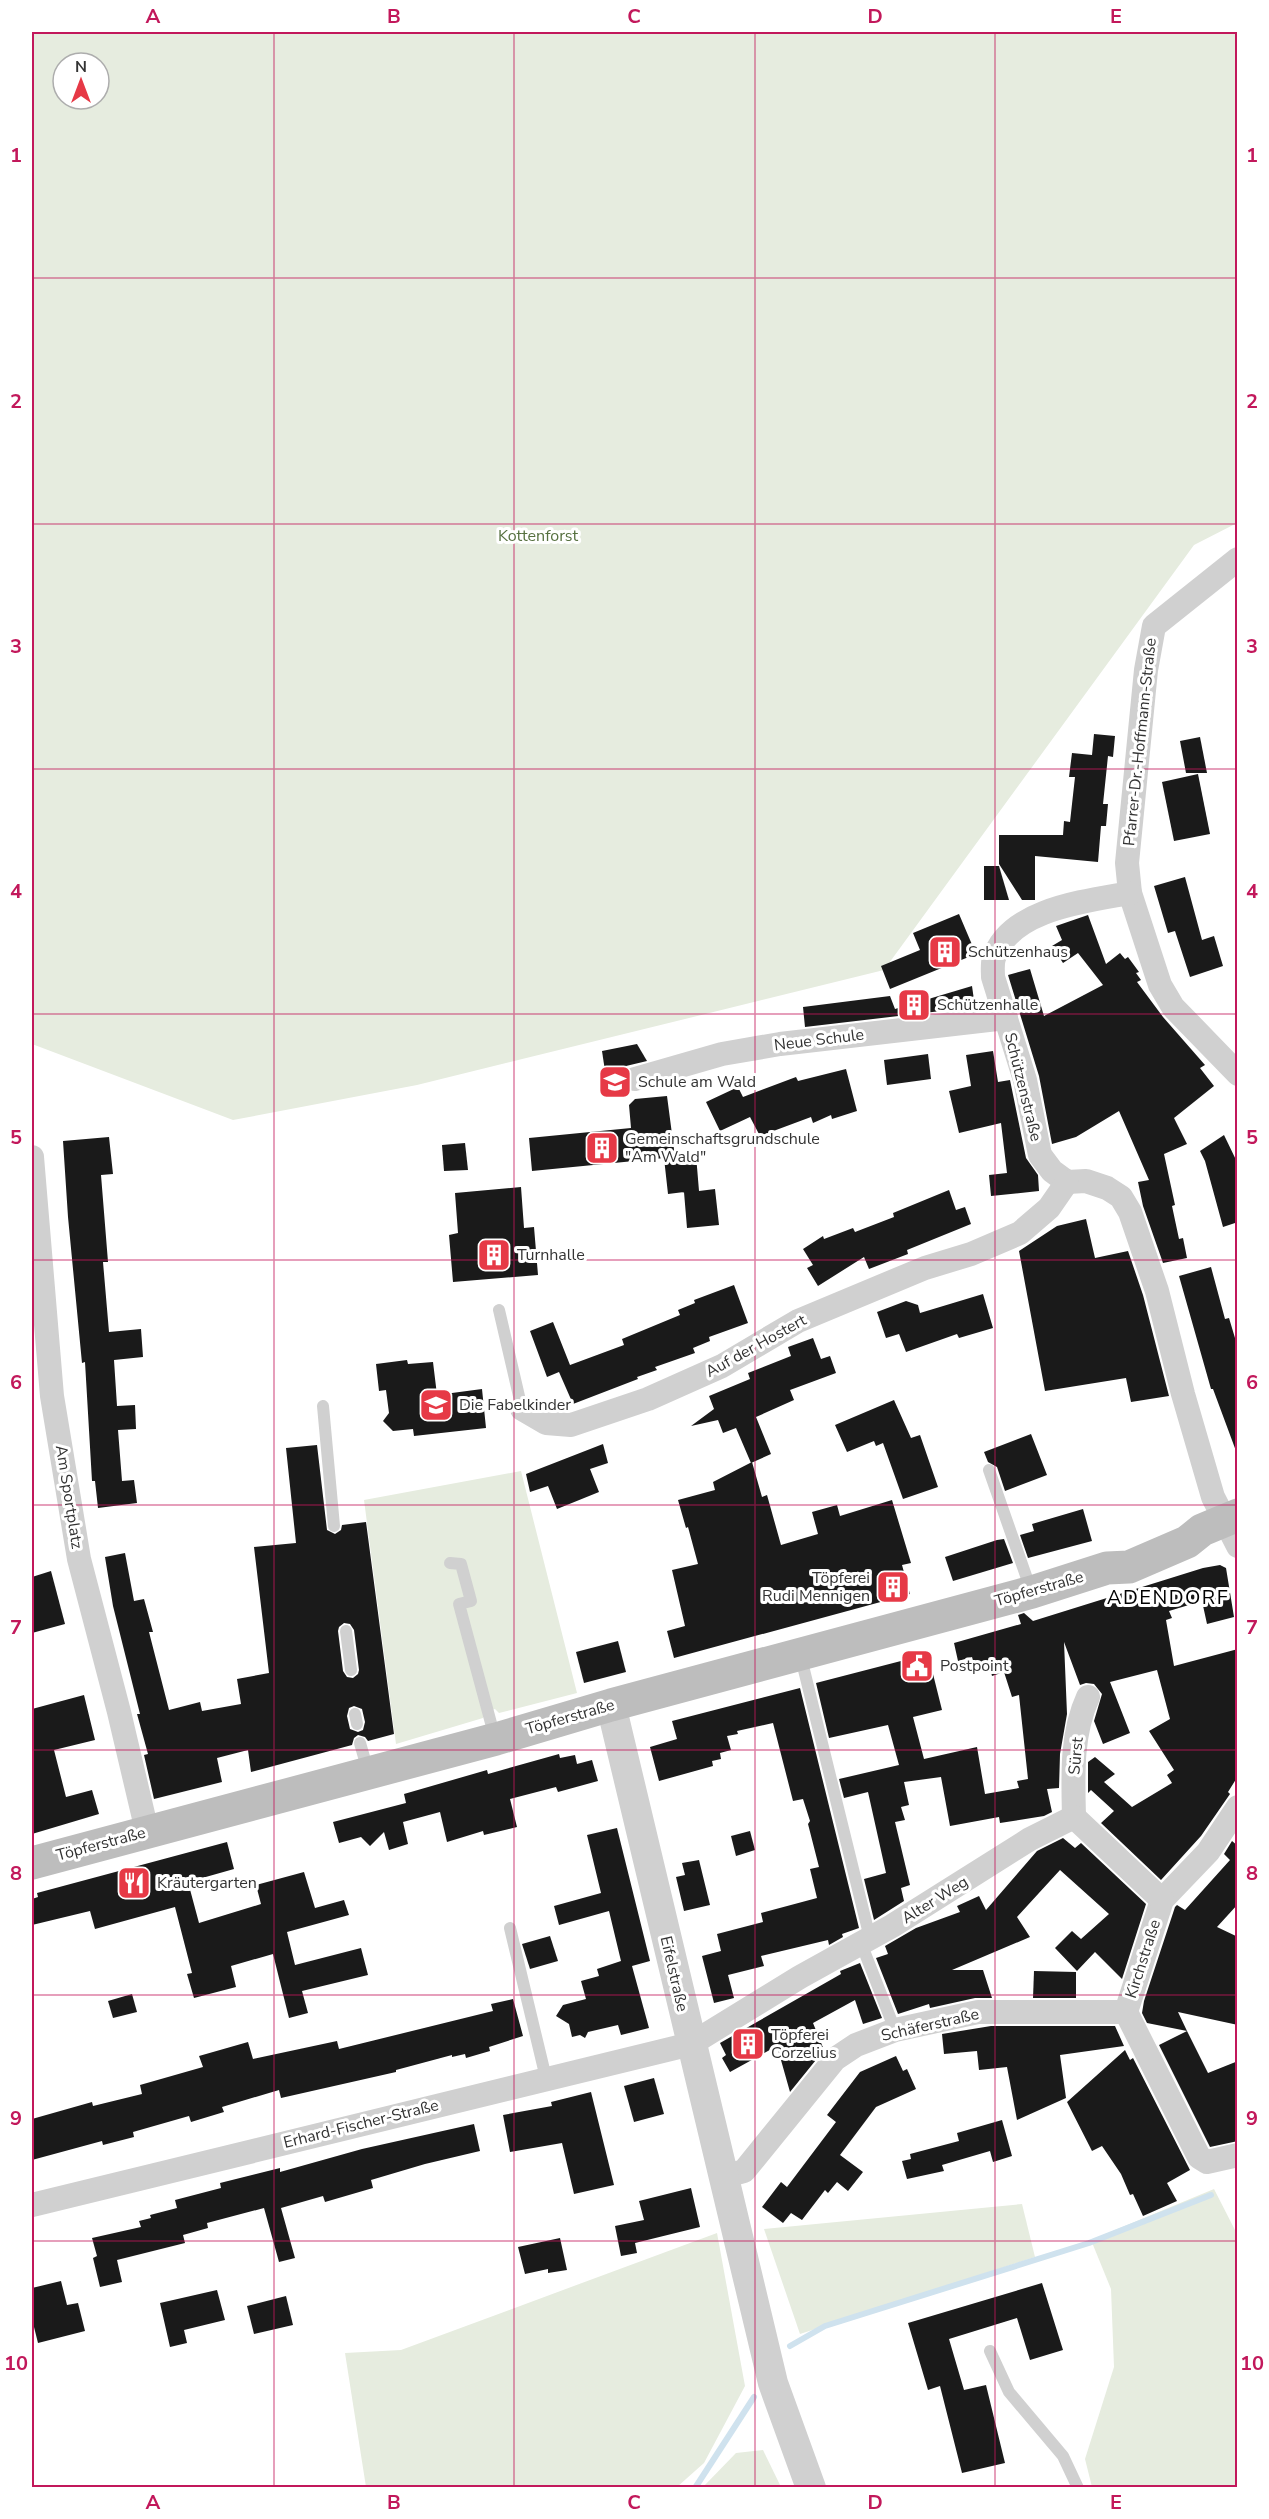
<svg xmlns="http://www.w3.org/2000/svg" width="1269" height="2519" viewBox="0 0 1269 2519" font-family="'Nunito Sans',sans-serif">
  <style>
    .green { fill: #e6ecdf; fill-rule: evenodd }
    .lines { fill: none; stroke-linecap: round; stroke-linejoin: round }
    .stream { stroke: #cfe2ee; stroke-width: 6 }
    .building { fill: #1a1a1a; fill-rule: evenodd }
    .service { stroke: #d0d0d0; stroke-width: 12 }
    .minor { stroke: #d0d0d0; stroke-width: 24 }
    .tertiary { stroke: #d0d0d0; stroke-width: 30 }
    .secondary { stroke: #bdbdbd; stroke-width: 33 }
    .grid { fill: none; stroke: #c2185b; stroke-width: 1.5; stroke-opacity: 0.55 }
    .labels { text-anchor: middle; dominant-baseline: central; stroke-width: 6; stroke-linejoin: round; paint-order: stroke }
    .park-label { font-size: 16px; fill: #56703f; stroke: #fff }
    .street-label { font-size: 16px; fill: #333; stroke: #fff }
    .poi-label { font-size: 16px; fill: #333; stroke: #fff; text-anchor: start }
    .quarter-label { font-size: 20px; letter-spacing: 1.5px; fill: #000; stroke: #fff }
    .neatline { fill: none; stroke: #c2185b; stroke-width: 2 }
    .grid-label { font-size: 20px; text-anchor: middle; font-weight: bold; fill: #c2185b }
  </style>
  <rect width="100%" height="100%" fill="#fff"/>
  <!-- green -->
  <g class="green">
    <path d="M32,32H1237V523L1194,545L884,970L417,1085L233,1120L32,1044ZM63,63H99V99H63Z"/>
    <path d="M521,1471L577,1693L499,1713L495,1709L484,1712L483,1718L396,1744L364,1500Z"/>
    <path d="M1214,2189L1237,2234V2487H1092L1085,2459L1114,2367L1111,2289L1091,2240Z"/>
    <path d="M1022,2204L1035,2257L800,2334L764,2229Z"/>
    <path d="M717,2233L745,2386L704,2463L677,2487H366L345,2353L401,2350Z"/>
    <path d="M763,2450L781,2487H703L736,2453Z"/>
  </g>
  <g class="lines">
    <!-- stream -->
    <g class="stream">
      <path d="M790,2346L825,2326L1089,2243L1211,2195"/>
      <path d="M695,2488L754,2397"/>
    </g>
  </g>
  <!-- building -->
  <g class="building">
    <path d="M1094,734L1115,736L1113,757L1108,756L1103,804H1108L1106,826H1101L1098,862L1035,856V900H1022L999,864V835H1063L1064,821L1070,822L1075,777H1069L1072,753L1092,755Z"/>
    <path d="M1200,737L1207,773H1186L1180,741Z"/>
    <path d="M1198,774L1210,834L1174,841L1162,782Z"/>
    <path d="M984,866H999L1009,900H984Z"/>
    <path d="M1185,877L1202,940L1214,936L1223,966L1190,977L1175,931L1168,933L1154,886Z"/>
    <path d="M959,914L976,954L890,989L881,966L920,950L913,933Z"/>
    <path d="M1088,915L1106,964L1120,953L1125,959L1128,957L1139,972L1136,973L1141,980L1137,982L1163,1017L1205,1065L1200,1068L1214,1086L1174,1118L1187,1144L1164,1154L1175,1205L1172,1206L1179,1239L1183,1238L1187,1258L1163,1263L1143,1206L1138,1182L1149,1180L1119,1111L1076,1137L1052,1144L1039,1076L1008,975L1030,969L1044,1016L1103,985L1078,953L1063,963L1052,946L1062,940L1056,926Z"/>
    <path d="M972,986L975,1007L805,1027L803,1007L890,996L895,1009Z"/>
    <path d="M637,1044L647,1061L605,1071L602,1051Z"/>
    <path d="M993,1051L998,1082L1010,1080L1026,1158L1038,1175L1039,1191L991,1196L989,1175L1007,1173L1001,1123L959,1133L949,1091L971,1086L966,1055Z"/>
    <path d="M928,1054L931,1079L887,1085L884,1060Z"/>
    <path d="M846,1069L857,1111L832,1119L831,1115L813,1123L811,1117L760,1136L750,1117L720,1131L706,1102L738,1087L743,1097L796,1077L798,1081Z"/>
    <path d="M667,1096L675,1157L532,1171L529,1138L631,1128L629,1105L635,1099Z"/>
    <path d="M1224,1135L1238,1164V1222L1223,1227L1205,1161L1200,1151Z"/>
    <path d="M109,1137L113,1174L101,1175L108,1262H103L109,1332L141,1329L143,1357L114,1360L117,1406L135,1405L136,1429L118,1430L122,1481L134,1480L137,1503L98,1508L95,1481H92L85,1362L82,1363L68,1217L63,1141Z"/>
    <path d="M465,1143L468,1170L444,1171L442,1145Z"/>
    <path d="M696,1155L699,1191L715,1189L719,1225L687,1228L684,1192L692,1191L668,1194L664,1158Z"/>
    <path d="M521,1187L524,1228L534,1227L538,1275L453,1282L449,1235L458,1233L455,1193Z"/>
    <path d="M949,1190L956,1210L965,1207L971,1224L907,1250L908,1254L869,1269L864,1257L818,1286L807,1268L813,1265L803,1249L823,1236L824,1239L853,1228L855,1232L894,1217L893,1213Z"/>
    <path d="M1086,1219L1095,1258L1128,1251L1143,1295L1169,1396L1131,1402L1126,1378L1045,1391L1019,1251L1057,1226Z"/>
    <path d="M1211,1267L1225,1319L1229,1318L1238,1348V1450L1236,1451L1213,1389H1211L1179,1276Z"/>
    <path d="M734,1285L748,1323L709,1337L710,1341L693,1348L695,1353L655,1367L657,1370L637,1377L638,1379L573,1404L559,1372L547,1377L530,1331L553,1322L570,1365L624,1345L622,1339L680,1315L678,1310L695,1303L694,1300Z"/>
    <path d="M983,1294L993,1328L959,1338L957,1334L906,1352L899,1334L886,1338L877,1312L906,1301L918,1305L920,1313Z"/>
    <path d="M813,1338L821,1359L830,1356L836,1373L790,1390L794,1400L756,1417L771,1454L751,1463L736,1428L723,1433L718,1420L691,1426L714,1409L709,1396L750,1379L748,1373L791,1356L788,1347Z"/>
    <path d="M407,1360L408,1364L433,1362L437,1395L482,1389L486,1428L414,1436L413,1429L393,1431L383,1421L389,1413L386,1390L379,1391L376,1364Z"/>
    <path d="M894,1400L911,1438L920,1435L938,1487L903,1499L883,1443L876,1446L874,1441L847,1452L835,1425Z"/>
    <path d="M1031,1434L1047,1475L1005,1491L997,1467L988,1462L984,1452Z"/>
    <path d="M603,1444L608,1463L590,1469L599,1492L557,1509L548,1486L530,1492L526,1474Z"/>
    <path d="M317,1445L327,1530L335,1534L341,1530L342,1525L366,1522L394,1734L368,1741L365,1737L358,1735L354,1738L352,1745L251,1772L248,1750L217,1758L222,1782L154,1799L144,1755L148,1754L137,1714H140L113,1606L105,1557L125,1553L134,1601L144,1599L153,1632H149L169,1710L200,1702L202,1711L241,1704L237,1679L269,1673L254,1547L296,1543L286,1448ZM344,1623L350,1624L354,1630L359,1670L358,1674L353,1678L347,1677L343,1671L338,1631L339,1627ZM354,1706L362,1709L365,1722L363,1730L358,1732L350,1729L347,1716L349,1708Z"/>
    <path d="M752,1462L762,1497L767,1495L781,1545L818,1534L812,1512L837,1505L840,1516L892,1500L911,1563L902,1565L910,1594L674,1658L667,1631L685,1626L672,1570L698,1564L688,1527L686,1528L678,1500L715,1490L713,1482Z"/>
    <path d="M1083,1509L1092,1541L1028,1558L1020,1535L1034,1531L1032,1524Z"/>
    <path d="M1004,1539L1013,1563L953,1581L945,1557L997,1540Z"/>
    <path d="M1220,1565L1226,1568L1234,1617L1207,1624L1202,1601L1169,1611L1172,1618L1166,1620L1174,1666L1238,1649V1776L1228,1792L1230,1794L1201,1836L1161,1880L1101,1823L1114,1811L1091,1790L1088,1793V1762L1095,1757L1115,1774L1104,1782L1132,1807L1172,1783L1167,1775L1174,1770L1149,1731L1170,1719L1157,1670L1110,1682L1130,1733L1103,1744L1094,1721L1102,1694L1094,1684L1086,1683L1080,1685L1064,1642L1067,1714L1060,1754L1059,1788L1047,1789L1052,1812L1044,1816L1000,1823L999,1817L950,1826L941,1777L904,1782L909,1805L901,1807L905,1820L895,1822L910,1885L901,1888L904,1901L874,1920L864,1879L886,1873L868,1792L844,1798L839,1779L899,1765L888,1725L829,1738L816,1683L928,1654L942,1710L913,1717L924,1759L977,1747L985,1794L1019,1788L1017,1781L1028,1779L1019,1695L1012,1697L1004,1672L992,1676L990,1668L976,1671L972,1657L958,1661L954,1643L1021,1624L1018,1615L1024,1613L1033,1621L1203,1568Z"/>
    <path d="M51,1571L65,1624L32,1633V1577Z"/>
    <path d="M618,1641L626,1672L584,1683L576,1652Z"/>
    <path d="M800,1688L859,1928L842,1934L843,1937L829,1945L828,1940L761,1956L764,1966L728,1975L734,1998L714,2003L702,1956L721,1951L717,1934L763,1922L761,1913L817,1898L810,1869L819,1867L808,1824L810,1821L803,1799L793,1801L773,1723L737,1731L738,1734L727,1736L731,1750L720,1753L721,1759L712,1761L713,1766L659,1781L650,1747L677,1739L672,1721Z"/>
    <path d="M84,1695L95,1740L54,1750L66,1797L92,1790L99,1814L32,1834V1709Z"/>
    <path d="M559,1754L560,1758L575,1755L577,1764L592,1760L598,1781L558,1792L556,1787L510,1799L517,1827L484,1835L483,1831L447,1842L440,1812L403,1822L408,1844L389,1850L384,1832L370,1846L361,1837L339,1843L333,1822L406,1803L404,1794L487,1770L488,1774Z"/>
    <path d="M617,1828L650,1961L632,1966L649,2028L621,2035L618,2025L588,2032L585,2038L580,2035L572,2037L569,2024L556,2016L563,2005L586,1999L581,1981L599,1976L597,1969L621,1961L609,1911L559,1925L554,1906L601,1893L587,1835Z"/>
    <path d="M750,1831L755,1850L736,1856L731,1836Z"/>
    <path d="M1063,1838L1075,1848L1081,1843L1146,1904L1122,1979L1095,1952L1077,1971L1055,1948L1072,1931L1081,1939L1109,1914L1060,1870L1017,1917L1030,1937L952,1970H983L992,1998H975L930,2008L929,2004L898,2014L876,1958L888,1954L885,1946L916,1928L960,1912L957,1906L979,1896L986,1910L1037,1851Z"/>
    <path d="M1232,1841L1238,1846V1904L1217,1927L1238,1937V2025L1178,2012L1187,2031L1147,2023L1142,2013L1144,2001L1175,1907L1177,1905L1185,1910L1230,1860L1224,1854Z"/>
    <path d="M227,1842L234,1869L188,1882L199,1923L261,1904L256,1885L304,1872L315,1908L344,1900L349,1915L287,1932L295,1965L361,1948L368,1975L302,1991L308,2013L289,2018L273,1954L231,1966L236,1987L194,1998L187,1974L192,1973L175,1907L95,1929L90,1911L32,1925V1899L38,1897L37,1893Z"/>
    <path d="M699,1860L710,1905L684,1911L676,1877L685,1875L682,1863Z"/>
    <path d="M550,1936L558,1961L530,1969L522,1944Z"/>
    <path d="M860,1963L882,2018L863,2024L855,2000L813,2023L824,2050L790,2092L777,2046L730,2072L722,2058L726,2055L720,2043L841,1974L840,1971Z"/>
    <path d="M1034,1971L1076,1972V1998H1033Z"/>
    <path d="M132,1994L137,2012L113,2018L108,2001Z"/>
    <path d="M513,1999L523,2036L489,2047L490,2051L466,2058L465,2054L452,2057V2055L396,2070V2072L281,2098L279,2090L222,2107L224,2112L191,2122L189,2116L133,2132L134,2137L103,2145L102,2141L32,2160V2119L92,2102L93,2106L142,2094L140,2085L203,2067L199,2056L248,2042L253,2059L337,2041L339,2049L493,2011L491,2004Z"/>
    <path d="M991,2026H1115L1124,2046L1060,2055L1066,2098L1017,2120L1007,2067L979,2070L977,2051L944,2054L942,2034Z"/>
    <path d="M1187,2031L1208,2073L1238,2061V2141L1210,2147L1159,2045Z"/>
    <path d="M1125,2050L1130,2060L1133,2058L1190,2170L1167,2183L1177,2201L1143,2216L1133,2194L1130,2195L1121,2174L1102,2146L1092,2151L1067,2102Z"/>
    <path d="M896,2056L903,2071L907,2069L916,2089L876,2107L840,2155L863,2172L848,2191L837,2182L828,2193L825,2190L802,2220L791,2213L783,2223L762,2207L781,2182L787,2187L836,2122L827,2115L860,2072Z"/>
    <path d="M654,2078L664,2114L634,2122L624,2086Z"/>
    <path d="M591,2092L614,2185L574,2194L562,2143L510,2152L503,2115L552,2106L551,2102Z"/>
    <path d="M1002,2120L1012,2156L993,2162L990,2151L942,2165L944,2171L907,2179L902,2161L911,2159L910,2154L959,2141L957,2133Z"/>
    <path d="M474,2124L480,2151L425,2164L371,2180L373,2188L325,2202L323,2196L281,2208L295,2258L279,2262L264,2208L207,2223L208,2228L183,2235L185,2243L117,2260L122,2282L100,2287L93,2258L97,2256L92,2238L141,2227L139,2221L151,2218L150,2215L177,2208L175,2200L221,2188L220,2183L280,2168V2172L362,2149Z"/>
    <path d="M691,2188L700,2227L635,2243L637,2253L621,2256L615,2226L644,2220L639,2201Z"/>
    <path d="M560,2238L567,2270L548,2273V2269L525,2274L518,2247Z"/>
    <path d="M61,2281L67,2305L78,2303L85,2331L38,2343L32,2319V2288Z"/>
    <path d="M1042,2283L1063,2350L1030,2360L1017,2318L949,2339L964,2390L986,2385L1005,2463L962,2473L940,2386L928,2390L908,2323Z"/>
    <path d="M217,2290L225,2320L184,2330L187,2343L170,2347L160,2303Z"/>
    <path d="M286,2296L293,2325L254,2334L247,2306Z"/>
  </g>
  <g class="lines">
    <!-- service -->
    <g class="service">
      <path d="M499,1310L522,1409"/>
      <path d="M323,1406L334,1526"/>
      <path d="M989,1470L1031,1590"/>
      <path d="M450,1563L461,1564L471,1601L459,1604L495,1738"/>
      <path d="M346,1631L351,1670"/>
      <path d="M802,1654L804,1670L870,1938"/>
      <path d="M355,1714L357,1724"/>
      <path d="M360,1743L368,1771"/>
      <path d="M510,1928L546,2078"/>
      <path d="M861,1943L895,2030"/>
      <path d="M990,2351L1009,2392L1063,2456L1078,2488"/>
    </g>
    <!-- minor -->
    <g class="minor">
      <path d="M1238,559L1154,626L1146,670L1127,863L1130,893L1160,985L1173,1007L1238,1074"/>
      <path d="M1130,893C1087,901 1009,909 994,958C992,964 993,971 993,977L1025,1080L1040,1155L1052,1171L1067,1182L1086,1181L1107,1188L1121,1197L1130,1212L1157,1291L1183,1394L1213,1497L1238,1546"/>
      <path d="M635,1079L722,1054L780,1044L1006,1018"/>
      <path d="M32,1157L52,1396L79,1559L119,1712L147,1831"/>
      <path d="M522,1409L546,1423L571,1425L648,1399L722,1366L798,1321L925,1268L971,1254L1020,1233L1049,1208L1067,1182"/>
      <path d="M1238,1807L1208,1852L1162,1900L1126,2012L1199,2157L1207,2162L1238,2155"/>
      <path d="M1074,1817C1073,1776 1071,1734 1088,1697"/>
      <path d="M723,2177L744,2171L835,2059L856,2045L895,2030L978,2012H1126"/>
      <path d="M32,2205L691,2044L800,1977L892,1926L1030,1839L1074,1817L1162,1900"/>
    </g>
    <!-- tertiary -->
    <path class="tertiary" d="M611,1705L773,2383L811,2488"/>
    <!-- secondary -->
    <path class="secondary" d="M32,1863L496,1739L611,1705L1032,1592L1107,1568L1129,1567L1187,1542L1202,1530L1238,1515"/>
  </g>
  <!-- grid -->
  <path class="grid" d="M274,32V2488M514,32V2488M755,32V2488M995,32V2488M32,278H1238M32,524H1238M32,769H1238M32,1014H1238M32,1260H1238M32,1505H1238M32,1750H1238M32,1995H1238M32,2241H1238"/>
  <!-- icons -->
  <defs>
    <g id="building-square" transform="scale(1.725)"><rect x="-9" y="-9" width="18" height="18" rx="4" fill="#e63946" stroke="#fff"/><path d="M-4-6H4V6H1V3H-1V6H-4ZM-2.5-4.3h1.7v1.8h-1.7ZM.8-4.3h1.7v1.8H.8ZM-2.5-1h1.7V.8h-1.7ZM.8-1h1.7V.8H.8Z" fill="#fff"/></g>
    <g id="school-square" transform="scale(1.725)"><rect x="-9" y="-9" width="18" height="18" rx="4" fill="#e63946" stroke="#fff"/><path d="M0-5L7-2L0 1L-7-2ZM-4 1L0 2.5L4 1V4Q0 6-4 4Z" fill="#fff"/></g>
    <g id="civic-square" transform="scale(1.725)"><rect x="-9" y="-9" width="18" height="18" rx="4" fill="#e63946" stroke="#fff"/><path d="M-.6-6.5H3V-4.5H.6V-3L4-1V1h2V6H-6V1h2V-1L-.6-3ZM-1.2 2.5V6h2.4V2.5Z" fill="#fff"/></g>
    <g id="restaurant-square" transform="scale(1.725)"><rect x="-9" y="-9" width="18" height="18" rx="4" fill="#e63946" stroke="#fff"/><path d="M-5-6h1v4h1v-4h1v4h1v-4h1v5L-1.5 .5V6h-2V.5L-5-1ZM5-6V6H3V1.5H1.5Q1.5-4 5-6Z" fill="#fff"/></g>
  </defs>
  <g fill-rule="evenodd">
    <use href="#building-square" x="945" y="952"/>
    <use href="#building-square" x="914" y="1005"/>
    <use href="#school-square" x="615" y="1082"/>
    <use href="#building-square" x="602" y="1148"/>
    <use href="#building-square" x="494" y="1255"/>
    <use href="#school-square" x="436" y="1405"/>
    <use href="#building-square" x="893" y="1587"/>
    <use href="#civic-square" x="917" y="1666"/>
    <use href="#restaurant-square" x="134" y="1883"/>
    <use href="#building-square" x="748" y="2044"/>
  </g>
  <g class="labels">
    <!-- park labels -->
    <g class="park-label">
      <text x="538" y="536">Kottenforst</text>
    </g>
    <!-- street labels -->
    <g class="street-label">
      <text transform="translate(1140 742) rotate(-84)">Pfarrer-Dr.-Hoffmann-Straße</text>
      <text transform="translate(819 1040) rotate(-7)">Neue Schule</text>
      <text transform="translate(1023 1087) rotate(76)">Schützenstraße</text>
      <text transform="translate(756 1346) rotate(-29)">Auf der Hostert</text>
      <text transform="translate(69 1497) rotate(81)">Am Sportplatz</text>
      <text transform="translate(1039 1589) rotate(-16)">Töpferstraße</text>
      <text transform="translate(570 1717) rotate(-16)">Töpferstraße</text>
      <text transform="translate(1076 1756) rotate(-85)">Sürst</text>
      <text transform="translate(101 1844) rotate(-15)">Töpferstraße</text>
      <text transform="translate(935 1900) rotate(-32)">Alter Weg</text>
      <text transform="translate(1143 1959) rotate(-72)">Kirchstraße</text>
      <text transform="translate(674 1974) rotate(77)">Eifelstraße</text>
      <text transform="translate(930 2025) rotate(-13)">Schäferstraße</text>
      <text transform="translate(361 2124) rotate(-14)">Erhard-Fischer-Straße</text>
    </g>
    <!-- poi labels -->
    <g class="poi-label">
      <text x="968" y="952">Schützenhaus</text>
      <text x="937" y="1005">Schützenhalle</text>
      <text x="638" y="1082">Schule am Wald</text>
      <text x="625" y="1139">Gemeinschaftsgrundschule<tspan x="625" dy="18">"Am Wald"</tspan></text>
      <text x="517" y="1255">Turnhalle</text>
      <text x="459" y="1405">Die Fabelkinder</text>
      <text x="870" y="1578" text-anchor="end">Töpferei<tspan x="870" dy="18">Rudi Mennigen</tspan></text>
      <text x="940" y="1666">Postpoint</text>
      <text x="157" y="1883">Kräutergarten</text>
      <text x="771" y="2035">Töpferei<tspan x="771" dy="18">Corzelius</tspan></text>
    </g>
    <!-- quarter labels -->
    <g class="quarter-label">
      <text x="1168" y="1597">ADENDORF</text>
    </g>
  </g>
  <!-- border -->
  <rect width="1269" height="2519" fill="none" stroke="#ffffff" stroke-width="66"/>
  <!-- north arrow -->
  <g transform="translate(81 81)"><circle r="28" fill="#ffffff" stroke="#adadad" stroke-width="1.5"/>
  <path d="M0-4.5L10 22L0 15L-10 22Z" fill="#e63946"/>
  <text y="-9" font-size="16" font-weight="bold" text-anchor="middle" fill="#333333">N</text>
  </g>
  <rect x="33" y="33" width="1203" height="2453" class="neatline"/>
  <g class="grid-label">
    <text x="153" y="23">A</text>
    <text x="394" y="23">B</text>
    <text x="634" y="23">C</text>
    <text x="875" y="23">D</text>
    <text x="1116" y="23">E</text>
    <text x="16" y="162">1</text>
    <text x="1252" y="162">1</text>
    <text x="16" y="408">2</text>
    <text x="1252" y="408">2</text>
    <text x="16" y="653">3</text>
    <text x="1252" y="653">3</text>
    <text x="16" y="898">4</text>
    <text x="1252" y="898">4</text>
    <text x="16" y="1144">5</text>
    <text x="1252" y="1144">5</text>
    <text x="16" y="1389">6</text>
    <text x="1252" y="1389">6</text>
    <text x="16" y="1634">7</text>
    <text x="1252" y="1634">7</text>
    <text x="16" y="1880">8</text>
    <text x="1252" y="1880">8</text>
    <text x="16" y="2125">9</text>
    <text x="1252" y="2125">9</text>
    <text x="16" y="2370">10</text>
    <text x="1252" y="2370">10</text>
    <text x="153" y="2509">A</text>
    <text x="394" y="2509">B</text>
    <text x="634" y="2509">C</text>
    <text x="875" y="2509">D</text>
    <text x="1116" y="2509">E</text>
  </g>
</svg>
